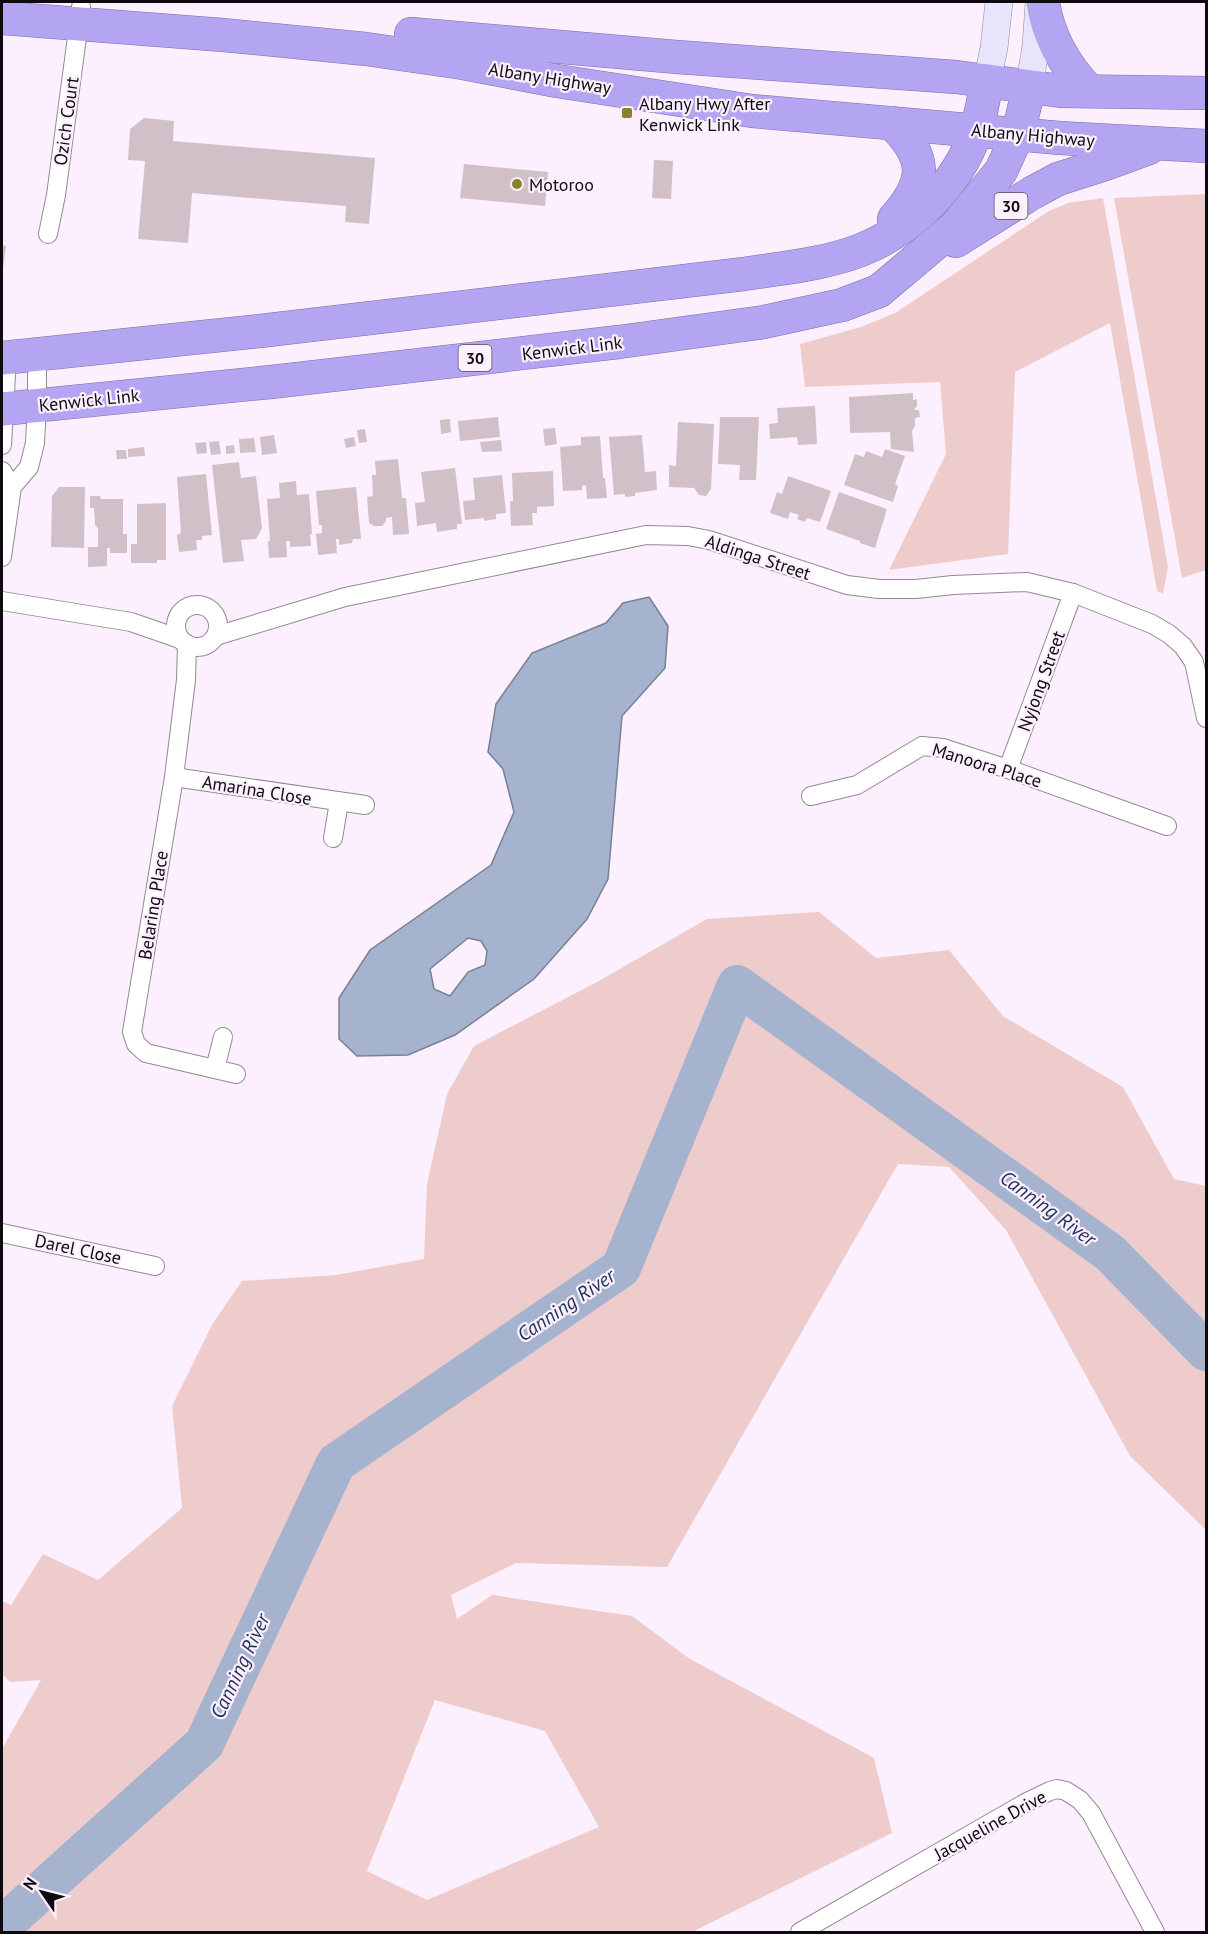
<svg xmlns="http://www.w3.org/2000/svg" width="1208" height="1934" viewBox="0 0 1208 1934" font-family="'PT Sans',sans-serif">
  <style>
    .green { fill: #efcccc; fill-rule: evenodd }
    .water { fill: #a5b3ce; stroke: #788095; stroke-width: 1.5; fill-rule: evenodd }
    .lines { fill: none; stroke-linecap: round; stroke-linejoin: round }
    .river { stroke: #a5b3ce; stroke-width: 40 }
    .building { fill: #d1c0c7 }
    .street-casing { stroke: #938995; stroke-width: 20 }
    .secondary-casing { stroke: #938995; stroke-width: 28 }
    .highway-casing { stroke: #796fa3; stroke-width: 34 }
    .street { stroke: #fff; stroke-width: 18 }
    .secondary { stroke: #e8e4fb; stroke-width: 27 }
    .highway { stroke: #b3a5f2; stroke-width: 33 }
    .poi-dot { fill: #8a8129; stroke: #fcf0fe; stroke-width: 2 }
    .labels { text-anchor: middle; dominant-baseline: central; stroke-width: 4.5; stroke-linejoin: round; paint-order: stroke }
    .shield { fill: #fcf0fe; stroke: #554f57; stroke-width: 1.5 }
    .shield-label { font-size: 16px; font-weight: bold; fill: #0e0a0f }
    .street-label { font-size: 18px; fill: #0e0a0f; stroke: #fcf0fe }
    .poi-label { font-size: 18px; fill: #0e0a0f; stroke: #fcf0fe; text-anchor: start }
    .water-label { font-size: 20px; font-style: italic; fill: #1c2f55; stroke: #fcf0fe }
  </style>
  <rect width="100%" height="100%" fill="#fcf0fe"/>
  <!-- green -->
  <g class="green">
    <path d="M1206,194V570L1182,578L1114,198Z"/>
    <path d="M1103,198L1168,567L1163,594L1157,591L1110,323L1015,372L1008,554L889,570L946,454L940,382L805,387L800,344L861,327L895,313L1049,211L1068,203Z"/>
    <path d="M819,912L876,958L949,950L1003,1016L1123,1087L1174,1179L1206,1186V1530L1130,1456L1006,1230L949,1167L898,1164L667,1567L516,1563L451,1595L457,1619L492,1595L632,1616L690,1659L874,1758L892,1833L692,1932H2V1749L41,1680L10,1682L2,1674V1601L11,1605L43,1554L98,1580L182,1508L172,1406L213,1323L242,1281L336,1275L424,1259L427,1184L447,1094L474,1046L597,982L707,919ZM435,1700L545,1731L599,1827L427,1900L367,1871Z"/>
  </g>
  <!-- water -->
  <path class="water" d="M649,597L668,626L665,668L622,716L608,879L587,919L534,979L455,1035L408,1055L357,1056L339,1039V998L370,950L491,865L514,812L503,769L488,752L496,704L532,653L606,623L623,603ZM468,938L481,941L487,951L485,965L468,972L450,996L434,989L430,969Z"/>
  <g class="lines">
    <!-- river -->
    <path class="river" d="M2,1926L204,1744L336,1463L621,1268L737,985L1110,1253L1206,1351"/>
  </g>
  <!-- building -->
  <g class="building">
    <path d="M144,118L174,121L173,141L375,158L369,224L345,222L346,206L192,193L188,243L138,239L145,161L128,160L130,129Z"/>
    <path d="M654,160L673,161L671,199L652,198Z"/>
    <path d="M464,164L548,172L545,206L460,198Z"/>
    <path d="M2,245L6,246L3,269H2Z"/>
    <path d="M913,393V400L917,399V406L914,410H919L920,417L915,418V426L912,431L914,452L891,449L890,432L850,433L849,397Z"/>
    <path d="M815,406L817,444L798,445L797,437L770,439L769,424L778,423L777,408Z"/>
    <path d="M498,417L500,437L460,441L458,421Z"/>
    <path d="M720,417H759L756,480H739L740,465L718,464Z"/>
    <path d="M450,419L451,432L441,434L440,420Z"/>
    <path d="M678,422L714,424L711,489L706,496L699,495L694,488L669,487V465L676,466Z"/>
    <path d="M555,428L557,444L545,446L543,429Z"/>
    <path d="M365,429L367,442L359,443L357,430Z"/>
    <path d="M274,435L277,453L262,455L260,437Z"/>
    <path d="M642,435L645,472L656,471L657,490L635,493V496L625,497V494L614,495L609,437Z"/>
    <path d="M600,436L603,478H605L607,498L587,499L586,485L582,486V490L563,491L560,447L581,445V437Z"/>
    <path d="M354,437L356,446L346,448L344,439Z"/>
    <path d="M254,438L256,452L240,453L239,439Z"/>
    <path d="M501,440L502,451L482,452L480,442Z"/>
    <path d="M219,441L221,454L211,455L209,442Z"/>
    <path d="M206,442L207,453L197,454L195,443Z"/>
    <path d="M234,445L235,453L226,454V446Z"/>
    <path d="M144,447L145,456L128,457V449Z"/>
    <path d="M885,449L905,456L895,484L898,486L893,502L844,485L855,454L864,457L866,451L882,457Z"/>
    <path d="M116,450H126L127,459H117Z"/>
    <path d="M398,459L402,498H406L409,534L393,535L392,517L386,518V521L382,526H374L369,523L367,497L373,496L372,475H376L375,461Z"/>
    <path d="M239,462L241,478L256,476L262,528L256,539L241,540L244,561L223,563L212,465Z"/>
    <path d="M455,468L462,524H457V529L437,532L436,523L417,526L415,503L425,502L421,472Z"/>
    <path d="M553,471L554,506L537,507V513H532L533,525L511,526L510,501H513L512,473Z"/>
    <path d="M206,474L212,535L202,536V540H196L197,550L179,552L177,535L181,533L177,477Z"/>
    <path d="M502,475L506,513L496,514V519L484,521V518L465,520L463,501L475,500L473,478Z"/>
    <path d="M788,476L831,491L820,522L807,518L805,522L797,519L799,515L790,512L788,519L770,513L777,492L782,494Z"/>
    <path d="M296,481L297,495L309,494L312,534H310L311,546L290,547V541H286L287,557L269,558L268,541H270L267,499L280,498L279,483Z"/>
    <path d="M59,487H85L84,548L51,547L52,496Z"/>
    <path d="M356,487L361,539H353L352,543L339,545V539H336L337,553L318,555L316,534L322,533V525H319L316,491Z"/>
    <path d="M839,492L887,509L875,548L860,543V541L826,529Z"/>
    <path d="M90,496H100L101,499H123V534H127V553H110V548H107V566L88,567V547H98V528L95,525L94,508H90Z"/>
    <path d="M166,503V560H157V563H131V544H137V504Z"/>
  </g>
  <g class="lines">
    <!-- street casing -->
    <g class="street-casing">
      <g id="street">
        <path d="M48,234L56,195L81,7"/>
        <path d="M2,445L7,357"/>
        <path d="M2,471L12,487"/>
        <path d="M2,557L12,487L29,467L35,443L37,405V354"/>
        <path d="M2,601L131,622L180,639"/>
        <circle cx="197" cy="626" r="21"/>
        <path d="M216,636L345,597L646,535L688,536L709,540L847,585L879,589H916L953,585L1027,582L1073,593L1152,624L1169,634L1183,646L1194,662L1206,718"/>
        <path d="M187,644L186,680L174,777L132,1032L136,1044L146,1053L236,1074"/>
        <path d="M1008,769L1073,593"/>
        <path d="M174,777L365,805"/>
        <path d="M811,796L857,785L922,746L943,748L1008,769L1167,826"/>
        <path d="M333,838L339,802"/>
        <path d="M215,1069L223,1037"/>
        <path d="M2,1233L155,1266"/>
        <path d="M800,1932L1027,1802L1050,1791L1057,1789L1066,1791L1080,1800L1091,1813L1155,1932"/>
      </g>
    </g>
    <!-- secondary casing -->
    <g class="secondary-casing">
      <g id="secondary">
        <path d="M987,81L994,48L999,2"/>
        <path d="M1029,88L1036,46L1039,3"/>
      </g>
    </g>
    <!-- highway casing -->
    <g class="highway-casing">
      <g id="highway">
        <path d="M1043,2C1048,36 1065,66 1089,91"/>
        <path d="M2,18L223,35L366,49L463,63L557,81L752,111L1060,138L1206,146"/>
        <path d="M411,34L677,57L956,77L1061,91L1206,93"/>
        <path d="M892,123C928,159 927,181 894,219"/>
        <path d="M956,241L1032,193L1058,179L1105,164L1149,148"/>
        <path d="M2,358L260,331L744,274C783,268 825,264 861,250C913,229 958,184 976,131C981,115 984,97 987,81"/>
        <path d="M2,409L271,382L619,342L764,322L842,305L879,291L956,226L1001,171L1018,134L1029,88"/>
      </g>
    </g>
    <!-- street -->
    <use href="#street" class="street"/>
    <!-- secondary -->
    <use href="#secondary" class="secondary"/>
    <!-- highway -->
    <use href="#highway" class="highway"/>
  </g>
  <!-- markers -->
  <g class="poi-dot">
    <rect x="621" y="107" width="12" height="12" rx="3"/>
    <circle cx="517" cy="184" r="6"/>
  </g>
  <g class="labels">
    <!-- shield labels -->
    <g class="shield">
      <rect x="994.5" y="193" width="33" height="26" rx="4.5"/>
      <rect x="458.5" y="345" width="33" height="26" rx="4.5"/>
    </g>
    <g class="shield-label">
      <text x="1011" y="206">30</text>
      <text x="475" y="358">30</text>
    </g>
    <!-- street labels -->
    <g class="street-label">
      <text transform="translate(550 78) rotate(9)">Albany Highway</text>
      <text transform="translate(66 121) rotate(-82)">Ozich Court</text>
      <text transform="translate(1033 135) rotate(5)">Albany Highway</text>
      <text transform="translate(572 348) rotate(-7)">Kenwick Link</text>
      <text transform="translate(89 400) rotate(-6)">Kenwick Link</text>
      <text transform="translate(758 557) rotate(18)">Aldinga Street</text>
      <text transform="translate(1041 681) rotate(-70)">Nyjong Street</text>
      <text transform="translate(987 765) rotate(17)">Manoora Place</text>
      <text transform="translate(257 790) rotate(9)">Amarina Close</text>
      <text transform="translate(153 905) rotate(-81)">Belaring Place</text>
      <text transform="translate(78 1249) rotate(12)">Darel Close</text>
      <text transform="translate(990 1825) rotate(-29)">Jacqueline Drive</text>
    </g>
    <!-- poi labels -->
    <g class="poi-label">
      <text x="639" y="103">Albany Hwy After<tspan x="639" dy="21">Kenwick Link</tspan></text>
      <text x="529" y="184">Motoroo</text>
    </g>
    <!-- water labels -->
    <g class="water-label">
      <text transform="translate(1048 1208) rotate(36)">Canning River</text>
      <text transform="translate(566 1305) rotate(-34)">Canning River</text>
      <text transform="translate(240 1666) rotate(-65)">Canning River</text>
    </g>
  </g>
  <!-- border -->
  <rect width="1208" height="1934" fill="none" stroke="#0e0a0f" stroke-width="6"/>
  <!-- north arrow -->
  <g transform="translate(42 1892) rotate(305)" stroke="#fcf0fe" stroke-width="4.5" paint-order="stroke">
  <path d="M0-4.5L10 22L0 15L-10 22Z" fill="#0e0a0f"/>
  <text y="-9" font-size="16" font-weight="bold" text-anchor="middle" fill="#0e0a0f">N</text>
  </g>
</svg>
